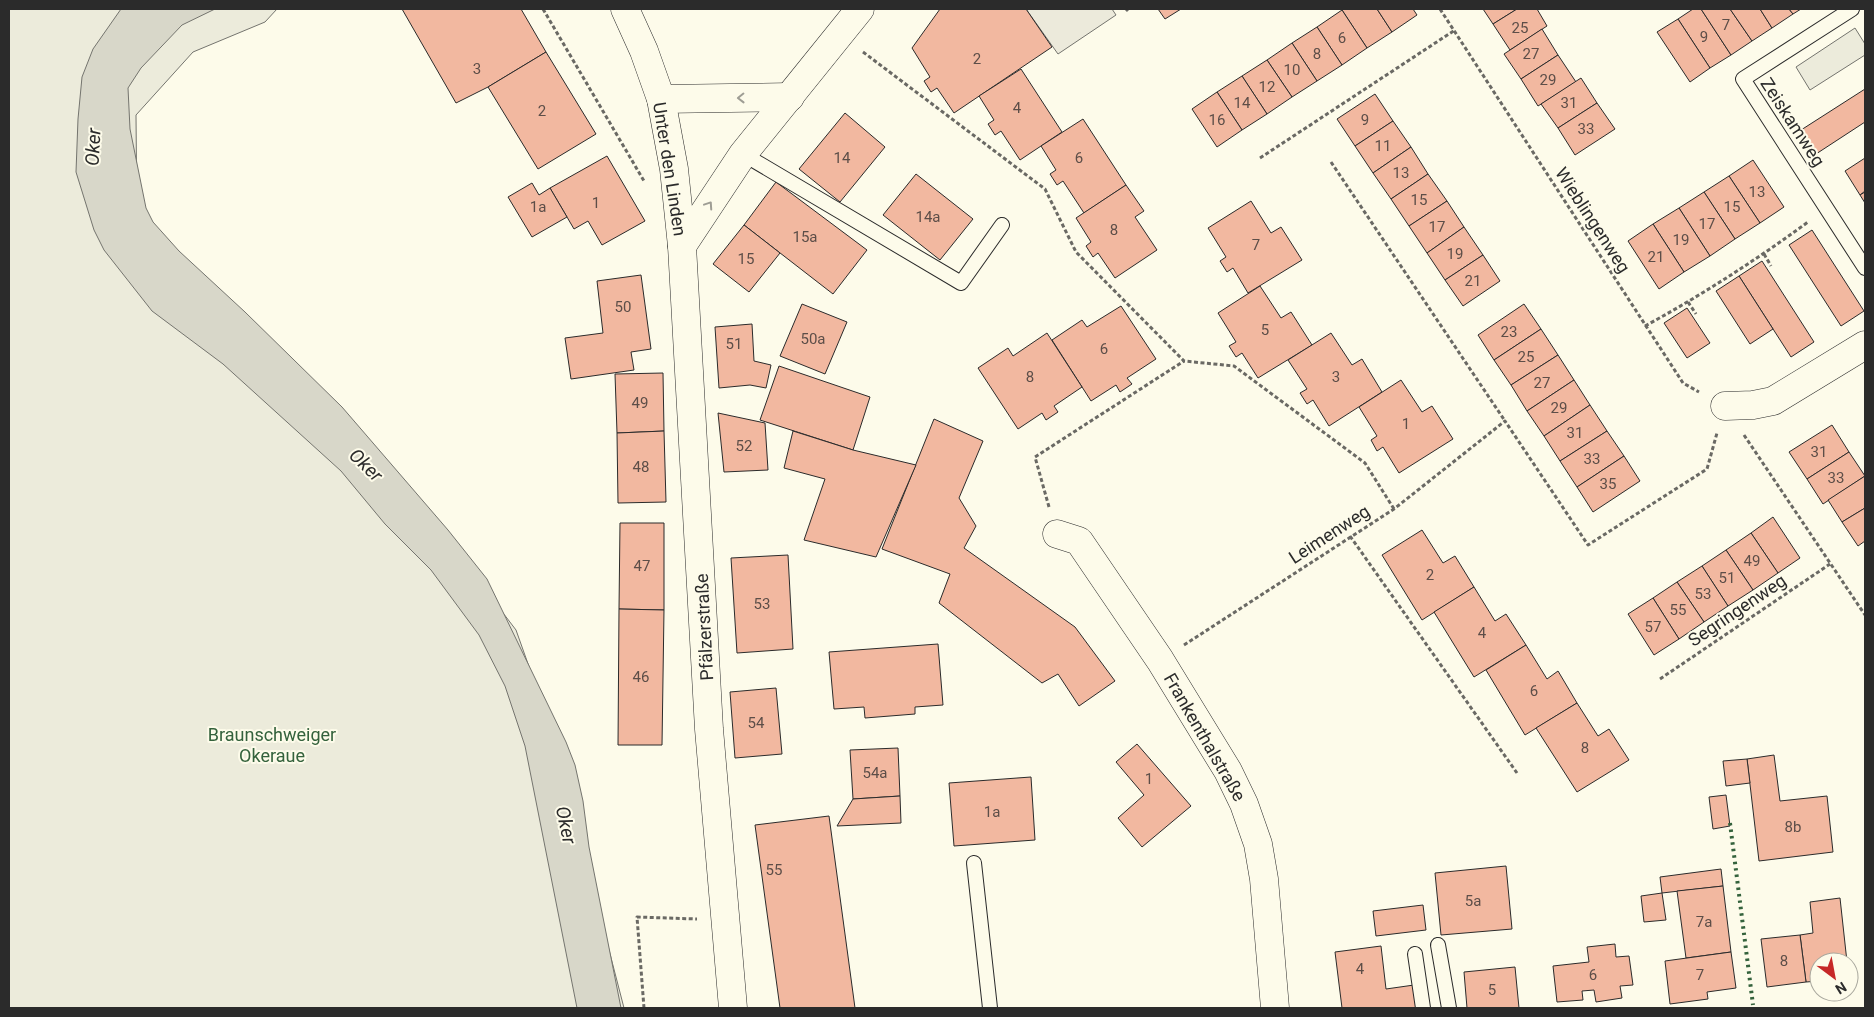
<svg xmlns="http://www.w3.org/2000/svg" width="1874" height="1017" viewBox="0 0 1874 1017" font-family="Roboto,sans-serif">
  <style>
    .green { fill: #ecebdb; stroke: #74746e }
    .parking { fill: #eceadb; stroke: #74746e }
    .water { fill: #d8d7c9; stroke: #74746e }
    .building { fill: #f2b8a0; stroke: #2b2b2b }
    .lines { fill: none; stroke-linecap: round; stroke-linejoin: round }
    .lane-casing { stroke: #2b2b2b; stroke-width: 16 }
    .street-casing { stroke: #2b2b2b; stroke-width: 29 }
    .secondary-casing { stroke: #2b2b2b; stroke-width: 29 }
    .path { stroke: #6a6964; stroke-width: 3; stroke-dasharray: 4 2.5; stroke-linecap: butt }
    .lane { stroke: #fdfbea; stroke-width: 14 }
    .street { stroke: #fdfbea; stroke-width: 28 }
    .secondary { stroke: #fdfbea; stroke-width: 28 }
    .hedge { stroke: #34623c; stroke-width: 4; stroke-dasharray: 2.5 4; stroke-linecap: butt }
    .oneway { stroke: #9e9d94 }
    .labels { text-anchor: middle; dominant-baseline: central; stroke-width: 4; stroke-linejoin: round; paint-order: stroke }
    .number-label { font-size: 15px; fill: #5d4e48 }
    .street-label { font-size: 18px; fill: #2b2b2b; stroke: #fdfbea }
    .park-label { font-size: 18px; fill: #34623c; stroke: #fdfbea }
    .water-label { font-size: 19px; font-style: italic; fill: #2b2b2b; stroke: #fdfbea }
  </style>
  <rect width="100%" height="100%" fill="#fdfbea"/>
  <!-- green -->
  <g class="green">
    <path d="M9,9H277L265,22L193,52L136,115L137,227L388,462L516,630L554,737L624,1008H9Z"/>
    <path d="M1855,28L1865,44V55L1810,90L1796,67Z"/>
  </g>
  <!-- parking -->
  <path class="parking" d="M1026,9H1112L1116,15L1058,54Z"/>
  <!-- water -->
  <path class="water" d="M121,9H215L182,25L141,68L128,88L130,129L146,208L153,222L179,251L245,312L342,407L448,530L487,579L566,742L575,765L583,801L589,847L621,1008H577L525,746L505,686L479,635L431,570L385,524L341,471L223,364L152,311L104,250L94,230L76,172L78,119L82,77L93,49Z"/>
  <!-- building -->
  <g class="building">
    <path d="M402,9H521L546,52L488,87L456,103Z"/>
    <path d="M940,9H1026L1052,47L954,113L937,88L931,92L924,81L930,77L912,48Z"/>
    <path d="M1158,9H1181L1165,19Z"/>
    <path d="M1345,9H1377L1392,32L1367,48L1342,10Z"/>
    <path d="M1377,9H1413L1417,15L1392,32Z"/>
    <path d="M1483,9H1517L1493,24Z"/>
    <path d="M1517,9H1537L1547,26L1510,50L1493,24Z"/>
    <path d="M1693,9H1701L1731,55L1710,68L1678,19Z"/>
    <path d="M1701,9H1730L1752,41L1731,55Z"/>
    <path d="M1730,9H1760L1772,28L1752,41Z"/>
    <path d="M1760,9H1789L1793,14L1772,28Z"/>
    <path d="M1789,9H1801L1793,14Z"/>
    <path d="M1342,10L1367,48L1342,65L1317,27Z"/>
    <path d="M1678,19L1710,68L1690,82L1657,32Z"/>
    <path d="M1317,27L1342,65L1317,81L1292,43Z"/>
    <path d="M1542,29L1558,55L1521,79L1504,54Z"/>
    <path d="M1292,43L1317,81L1292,97L1267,60Z"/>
    <path d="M546,52L596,134L538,169L488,87Z"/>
    <path d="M1558,55L1576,82L1538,106L1521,79Z"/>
    <path d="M1267,60L1292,97L1267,114L1242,76Z"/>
    <path d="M1021,69L1062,132L1020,160L1001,131L995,135L988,124L994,120L979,96Z"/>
    <path d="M1242,76L1267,114L1242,130L1217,92Z"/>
    <path d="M1581,78L1597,103L1558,128L1541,104Z"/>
    <path d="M1865,89V122L1816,154L1801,130Z"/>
    <path d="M1217,92L1242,130L1217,147L1192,109Z"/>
    <path d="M1375,94L1393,121L1355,146L1337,119Z"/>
    <path d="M1597,103L1615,129L1575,155L1558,128Z"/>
    <path d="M845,113L885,147L840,202L799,169Z"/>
    <path d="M1083,119L1126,185L1084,213L1063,181L1057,185L1050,174L1056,170L1041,146Z"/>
    <path d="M1393,121L1411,147L1373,173L1355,146Z"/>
    <path d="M1411,147L1428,174L1391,199L1373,173Z"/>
    <path d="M607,156L645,221L602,245L588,221L574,229L550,188Z"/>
    <path d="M1865,158V191L1860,195L1845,171Z"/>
    <path d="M1753,160L1784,207L1760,223L1729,176Z"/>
    <path d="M916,174L973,219L940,260L883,215Z"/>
    <path d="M1428,174L1447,201L1409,226L1391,199Z"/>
    <path d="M1729,176L1760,223L1735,239L1704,192Z"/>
    <path d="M776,182L867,250L833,294L744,225Z"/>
    <path d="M532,183L539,195L550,188L567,217L532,237L508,197Z"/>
    <path d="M1126,185L1144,211L1135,217L1157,250L1115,278L1098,253L1093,257L1086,246L1091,242L1076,218Z"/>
    <path d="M1704,192L1735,239L1710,256L1679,208Z"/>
    <path d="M1865,192V203L1860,195Z"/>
    <path d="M1251,201L1271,233L1281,227L1302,260L1248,293L1233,268L1227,272L1220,261L1226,257L1208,228Z"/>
    <path d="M1447,201L1464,227L1427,253L1409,226Z"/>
    <path d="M1679,208L1710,256L1684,272L1653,224Z"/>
    <path d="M1653,224L1684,272L1659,289L1628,241Z"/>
    <path d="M744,225L780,253L749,292L713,264Z"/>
    <path d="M1464,227L1483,255L1445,280L1427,253Z"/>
    <path d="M1812,230L1864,311L1841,326L1789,245Z"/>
    <path d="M1483,255L1500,281L1463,306L1445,280Z"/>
    <path d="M1762,261L1814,342L1791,357L1739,276Z"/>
    <path d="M641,275L651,349L631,352L634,370L571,379L565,338L603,333L597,281Z"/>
    <path d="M1739,276L1773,329L1750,344L1716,291Z"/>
    <path d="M1260,286L1281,318L1291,312L1312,345L1258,378L1242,353L1236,357L1229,346L1236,342L1218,313Z"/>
    <path d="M802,304L847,322L825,374L780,356Z"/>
    <path d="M1524,304L1541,329L1494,360L1478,335Z"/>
    <path d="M1121,306L1156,359L1127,378L1132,384L1120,392L1116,385L1091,401L1052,340L1082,320L1087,327Z"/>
    <path d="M1687,308L1710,343L1687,358L1664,323Z"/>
    <path d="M752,324L754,361L771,365L766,388L750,385L719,388L715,327Z"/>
    <path d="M1541,329L1558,355L1511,385L1494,360Z"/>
    <path d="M1047,333L1082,387L1054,406L1058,412L1046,420L1042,413L1018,429L978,368L1008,348L1013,356Z"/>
    <path d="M1331,333L1352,365L1362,359L1382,392L1329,426L1313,400L1307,404L1300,393L1307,389L1288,360Z"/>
    <path d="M1558,355L1574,380L1527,411L1511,385Z"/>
    <path d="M779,366L870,397L853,450L760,420Z"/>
    <path d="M663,373L664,431L617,433L615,374Z"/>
    <path d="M1401,380L1422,412L1432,406L1453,439L1399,473L1383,447L1377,451L1371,440L1377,436L1359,407Z"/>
    <path d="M1574,380L1590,405L1544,436L1527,411Z"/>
    <path d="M1590,405L1607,431L1560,461L1544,436Z"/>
    <path d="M718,413L765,423L768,470L724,472Z"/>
    <path d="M934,419L983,441L959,498L976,526L964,548L1075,627L1115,681L1079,706L1058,674L1042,683L939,603L950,574L882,549Z"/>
    <path d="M1832,425L1849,452L1807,479L1789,452Z"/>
    <path d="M664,431L666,502L618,503L617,433Z"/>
    <path d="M793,431L853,450L916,465L876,557L804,540L825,479L784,468Z"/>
    <path d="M1607,431L1624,456L1577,487L1560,461Z"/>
    <path d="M1849,452L1865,476L1823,504L1807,479Z"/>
    <path d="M1624,456L1640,481L1593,512L1577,487Z"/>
    <path d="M1865,476V508L1842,522L1828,500Z"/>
    <path d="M1865,508V541L1858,546L1842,522Z"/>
    <path d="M1773,517L1800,558L1778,573L1751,533Z"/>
    <path d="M620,523H664V610L619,609Z"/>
    <path d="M1422,530L1443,563L1455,556L1474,587L1422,620L1382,555Z"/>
    <path d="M1751,533L1778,573L1753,590L1726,550Z"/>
    <path d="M1726,550L1753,590L1728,606L1702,566Z"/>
    <path d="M788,555L793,649L737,653L731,558Z"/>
    <path d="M1702,566L1728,606L1704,622L1677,582Z"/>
    <path d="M1677,582L1704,622L1679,639L1653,598Z"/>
    <path d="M1474,587L1495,621L1506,614L1526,645L1474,677L1434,612Z"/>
    <path d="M1653,598L1679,639L1654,655L1628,614Z"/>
    <path d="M619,609L664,610L662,745H618Z"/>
    <path d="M938,644L943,705L915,707V714L865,718L864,707L834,709L829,652Z"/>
    <path d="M1526,645L1547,679L1558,671L1577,703L1525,735L1486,670Z"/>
    <path d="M776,688L782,754L735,758L730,692Z"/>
    <path d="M1577,703L1598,736L1609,729L1629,760L1577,792L1536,728Z"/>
    <path d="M1137,744L1191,806L1142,847L1118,818L1144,795L1116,762Z"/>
    <path d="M898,748L900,796L853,799L850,750Z"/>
    <path d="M1774,755L1780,801L1827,796L1833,852L1759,861L1747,759Z"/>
    <path d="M1747,759L1750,783L1726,786L1723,761Z"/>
    <path d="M1031,777L1035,840L954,846L949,783Z"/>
    <path d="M1726,795L1730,826L1713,829L1709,797Z"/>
    <path d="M900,796L901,823L837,826L853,799Z"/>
    <path d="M829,816L855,1008H780L755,825Z"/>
    <path d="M1506,866L1512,929L1441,935L1435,873Z"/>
    <path d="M1721,869L1723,886L1662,893L1660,877Z"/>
    <path d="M1723,886L1731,952L1686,958L1677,891Z"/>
    <path d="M1662,893L1666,920L1644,922L1641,896Z"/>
    <path d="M1840,898L1847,962H1819V981L1806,982L1800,935L1813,933L1810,902Z"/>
    <path d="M1423,905L1426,930L1376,936L1373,911Z"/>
    <path d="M1800,935L1806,982L1767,987L1761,939Z"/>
    <path d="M1615,944L1616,957L1629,956L1633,985L1620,986L1622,998L1596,1002L1594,990L1582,991L1583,1000L1557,1002L1553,966L1589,962L1587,947Z"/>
    <path d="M1381,946L1386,989L1414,985L1416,1008H1342L1335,952Z"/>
    <path d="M1731,952L1736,988L1707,992L1708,999L1670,1004L1665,961Z"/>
    <path d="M1515,967L1519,1008H1467L1464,972Z"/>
  </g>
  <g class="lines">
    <!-- lane casing -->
    <g class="lane-casing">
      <g id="lane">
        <path d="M1852,9L1743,79L1865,268"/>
        <path d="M743,154L961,283L1002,225"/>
        <path d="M974,863L990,1008"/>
        <path d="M1438,945L1449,1008"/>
        <path d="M1415,954L1423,1008"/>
      </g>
    </g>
    <!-- street casing -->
    <g class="street-casing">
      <g id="street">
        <path d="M661,99L790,97"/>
        <path d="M682,246L743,154L860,9"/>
        <path d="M1725,406L1753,405L1773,401L1865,345"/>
        <path d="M1057,534L1079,541L1160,660L1228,771L1244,804L1258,844L1264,879L1275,1008"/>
      </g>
    </g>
    <!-- secondary casing -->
    <g class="secondary-casing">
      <path id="secondary" d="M625,9L644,51L661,99L674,169L682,246L709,729L733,1008"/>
    </g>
    <!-- path -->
    <g class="path">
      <path d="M543,9L644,181"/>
      <path d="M1126,9L1128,11"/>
      <path d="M1440,9L1683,383L1699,392"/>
      <path d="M863,52L1045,189L1076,252L1184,361L1234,366L1365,463L1394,509"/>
      <path d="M1260,158L1455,30"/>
      <path d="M1331,162L1505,421"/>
      <path d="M1764,254L1771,266"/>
      <path d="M1688,302L1696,314"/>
      <path d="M1645,326C1702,295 1756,260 1808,222"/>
      <path d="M1744,435L1865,615"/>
      <path d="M1049,507L1035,457L1184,361"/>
      <path d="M1350,536L1517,773"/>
      <path d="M1184,645L1394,509L1505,421L1588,545L1707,469L1717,433"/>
      <path d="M1660,679L1830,564"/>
      <path d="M644,1008L637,917L697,919"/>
    </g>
    <!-- lane -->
    <use href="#lane" class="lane"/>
    <!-- street -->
    <use href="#street" class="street"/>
    <!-- secondary -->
    <use href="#secondary" class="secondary"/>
    <!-- hedge -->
    <path class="hedge" d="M1730,823L1753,1005"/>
  </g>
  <!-- one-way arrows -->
  <defs><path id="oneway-chevron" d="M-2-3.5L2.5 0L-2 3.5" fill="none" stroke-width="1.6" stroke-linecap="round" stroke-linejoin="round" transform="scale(1.25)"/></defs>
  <g class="oneway">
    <use href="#oneway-chevron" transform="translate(741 98) rotate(179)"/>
    <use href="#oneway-chevron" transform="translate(709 205) rotate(-56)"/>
  </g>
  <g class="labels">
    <!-- number labels -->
    <g class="number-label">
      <text x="1726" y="25">7</text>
      <text x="1520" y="28">25</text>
      <text x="1704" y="37">9</text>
      <text x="1342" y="38">6</text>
      <text x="1317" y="54">8</text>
      <text x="1531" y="54">27</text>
      <text x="977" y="59">2</text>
      <text x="477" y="69">3</text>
      <text x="1292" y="70">10</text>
      <text x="1548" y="80">29</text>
      <text x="1267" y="87">12</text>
      <text x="1242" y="103">14</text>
      <text x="1569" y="103">31</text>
      <text x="1017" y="108">4</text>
      <text x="542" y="111">2</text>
      <text x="1217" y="120">16</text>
      <text x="1365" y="120">9</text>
      <text x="1586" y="129">33</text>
      <text x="1383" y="146">11</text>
      <text x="842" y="158">14</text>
      <text x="1079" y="158">6</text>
      <text x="1401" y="173">13</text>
      <text x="1757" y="192">13</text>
      <text x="1419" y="200">15</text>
      <text x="596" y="203">1</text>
      <text x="538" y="207">1a</text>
      <text x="1732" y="207">15</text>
      <text x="928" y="217">14a</text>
      <text x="1707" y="224">17</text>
      <text x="1437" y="227">17</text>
      <text x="1114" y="230">8</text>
      <text x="805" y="237">15a</text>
      <text x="1681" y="240">19</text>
      <text x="1256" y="245">7</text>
      <text x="1455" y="254">19</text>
      <text x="1656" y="257">21</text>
      <text x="746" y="259">15</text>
      <text x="1473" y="281">21</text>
      <text x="623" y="307">50</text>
      <text x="1265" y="330">5</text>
      <text x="1509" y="332">23</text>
      <text x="813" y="339">50a</text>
      <text x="734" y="344">51</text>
      <text x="1104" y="349">6</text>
      <text x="1526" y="357">25</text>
      <text x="1030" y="377">8</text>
      <text x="1336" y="377">3</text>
      <text x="1542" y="383">27</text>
      <text x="640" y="403">49</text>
      <text x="1559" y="408">29</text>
      <text x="1406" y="424">1</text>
      <text x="1575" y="433">31</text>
      <text x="744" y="446">52</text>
      <text x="1819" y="452">31</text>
      <text x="1592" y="459">33</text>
      <text x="641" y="467">48</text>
      <text x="1836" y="478">33</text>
      <text x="1608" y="484">35</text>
      <text x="1752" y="561">49</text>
      <text x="642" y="566">47</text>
      <text x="1430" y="575">2</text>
      <text x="1727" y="578">51</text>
      <text x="1703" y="594">53</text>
      <text x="762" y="604">53</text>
      <text x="1678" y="610">55</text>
      <text x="1653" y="627">57</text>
      <text x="1482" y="633">4</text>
      <text x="641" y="677">46</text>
      <text x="1534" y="691">6</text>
      <text x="756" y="723">54</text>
      <text x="1585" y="748">8</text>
      <text x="875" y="773">54a</text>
      <text x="1149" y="779">1</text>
      <text x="992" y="812">1a</text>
      <text x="1793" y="827">8b</text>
      <text x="774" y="870">55</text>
      <text x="1473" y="901">5a</text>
      <text x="1704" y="922">7a</text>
      <text x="1784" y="961">8</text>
      <text x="1360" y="969">4</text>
      <text x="1593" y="975">6</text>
      <text x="1700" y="975">7</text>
      <text x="1492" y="990">5</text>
    </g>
    <!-- street labels -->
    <g class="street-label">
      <text transform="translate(1793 122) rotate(57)">Zeiskamweg</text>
      <text transform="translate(670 169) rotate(81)">Unter den Linden</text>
      <text transform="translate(1593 220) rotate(57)">Wieblingenweg</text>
      <text transform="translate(1329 534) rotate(-33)">Leimenweg</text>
      <text transform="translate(1737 610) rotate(-34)">Segringenweg</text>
      <text transform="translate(704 627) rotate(-93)">Pfälzerstraße</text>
      <text transform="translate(1205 737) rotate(60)">Frankenthalstraße</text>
    </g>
    <!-- park labels -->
    <g class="park-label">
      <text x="272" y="734">Braunschweiger<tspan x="272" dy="21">Okeraue</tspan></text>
    </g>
    <!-- water labels -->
    <g class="water-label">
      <text transform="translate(93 147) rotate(-87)">Oker</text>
      <text transform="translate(366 465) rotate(44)">Oker</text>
      <text transform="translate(566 825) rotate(78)">Oker</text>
    </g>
  </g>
  <!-- border -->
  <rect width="1874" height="1017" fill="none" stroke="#2b2b2b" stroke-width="20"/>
  <!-- north arrow -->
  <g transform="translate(1834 977) rotate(148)"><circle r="24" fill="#fdfbea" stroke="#a9a89e"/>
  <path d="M0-4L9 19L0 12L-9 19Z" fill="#c62828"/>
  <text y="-8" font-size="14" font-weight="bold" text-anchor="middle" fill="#2b2b2b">N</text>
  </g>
</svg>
